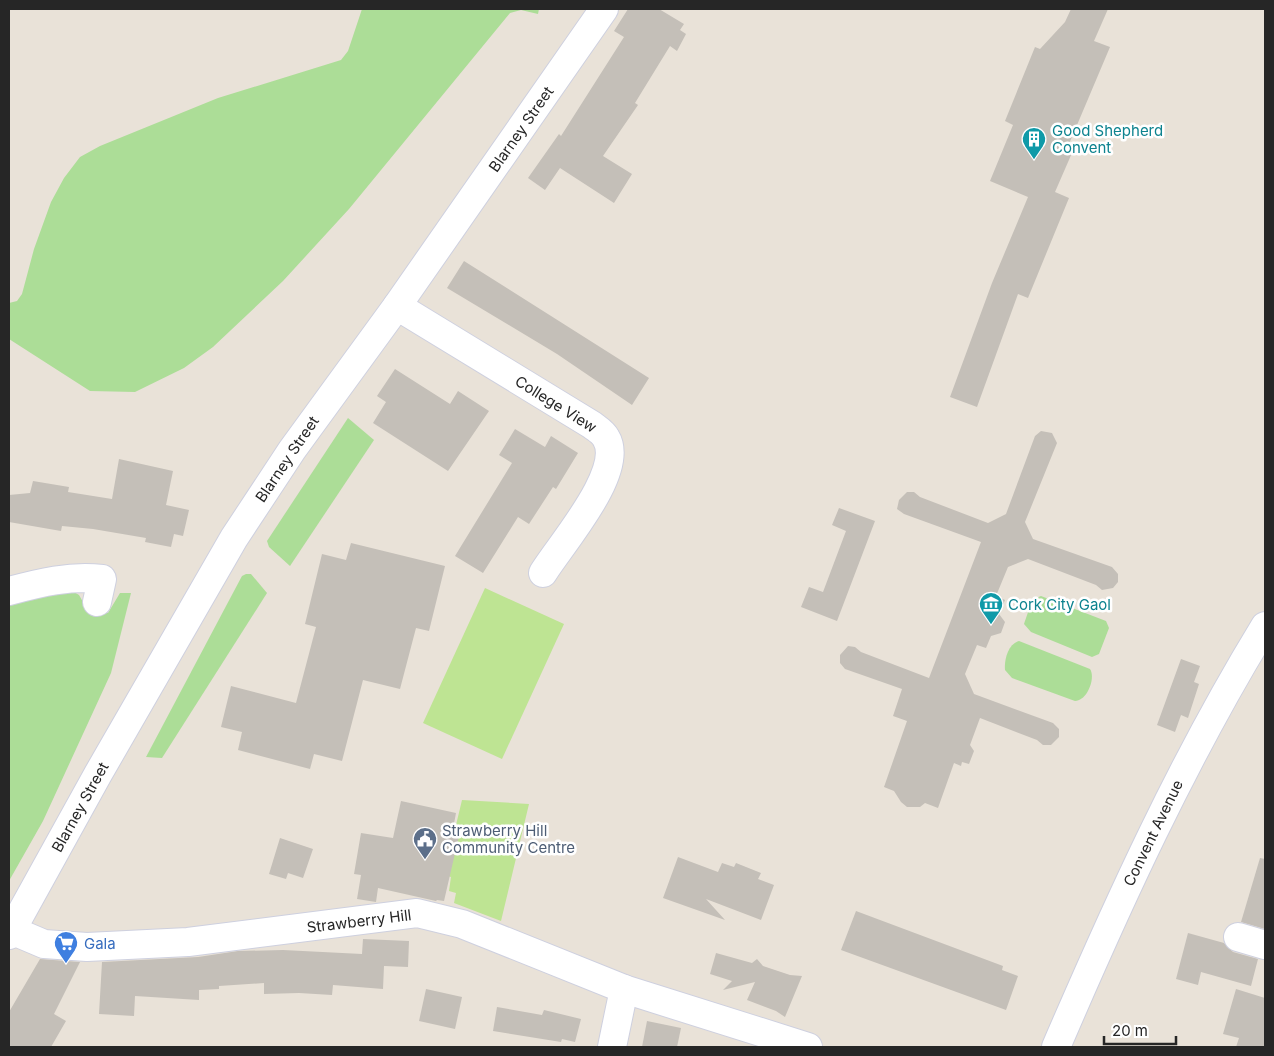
<svg xmlns="http://www.w3.org/2000/svg" width="1274" height="1056" viewBox="0 0 1274 1056" font-family="Inter,sans-serif">
  <style>
    .green { fill: #acdd97 }
    .pitch { fill: #bee493 }
    .building { fill: #c4bfb8 }
    .lines { fill: none; stroke-linecap: round; stroke-linejoin: round }
    .minor-casing { stroke: #ced0df; stroke-width: 30 }
    .minor { stroke: #fff; stroke-width: 28 }
    .labels { text-anchor: middle; dominant-baseline: central; stroke-width: 5; stroke-linejoin: round; paint-order: stroke }
    .street-label { font-size: 15px; fill: #262626; stroke: #fff }
    .culture-label { font-size: 15px; fill: #0d838f; stroke: #fff; text-anchor: start }
    .service-label { font-size: 15px; fill: #4e5e75; stroke: #fff; text-anchor: start }
    .shop-label { font-size: 15px; fill: #366cbe; stroke: #fff; text-anchor: start }
  </style>
  <rect width="100%" height="100%" fill="#e9e2d8"/>
  <!-- green -->
  <g class="green">
    <path d="M362,9H539L538,14L521,10L510,13L349,209L283,281L213,347L184,368L135,392L90,391L9,339V303L17,301L22,294L34,249L51,202L64,178L80,157L100,146L218,98L341,60L348,51Z"/>
    <path d="M348,418L374,440L290,566L269,547L267,541Z"/>
    <path d="M246,574H251L267,593L162,758L146,757L234,591L242,576Z"/>
    <path d="M69,589L79,595L87,609L108,613L120,593H131L111,673L43,821L9,881V603Z"/>
    <path d="M1041,596L1106,621L1109,628L1099,654L1092,657L1031,632L1024,624C1028,614 1030,600 1041,596Z"/>
    <path d="M1019,641L1090,669C1096,678 1087,701 1075,701L1012,678L1005,670C1004,660 1008,644 1019,641Z"/>
  </g>
  <!-- pitch -->
  <g class="pitch">
    <path d="M485,588L564,624L502,759L423,723Z"/>
    <path d="M462,800L529,804L501,921L454,903L456,893L449,891L451,877L444,875Z"/>
  </g>
  <!-- building -->
  <g class="building">
    <path d="M628,9H659L684,24L680,30L686,34L677,51L670,46L635,103L638,105L603,156L632,174L614,203L560,168L545,190L528,178L559,134L561,136L624,37L614,31Z"/>
    <path d="M1071,9H1108L1094,41L1110,47L1069,144L1075,146L1055,192L1069,198L1028,298L1018,294L977,407L950,397L992,283L1028,197L990,181L1013,125L1005,121L1035,47L1040,49L1065,22Z"/>
    <path d="M464,261L649,378L632,405L557,354L447,288Z"/>
    <path d="M395,369L450,404L458,391L489,411L448,471L373,423L386,402L377,396Z"/>
    <path d="M515,429L545,447L551,436L578,453L556,489L553,487L529,524L518,517L483,573L455,556L512,463L499,455Z"/>
    <path d="M1041,431L1052,433L1057,443L1025,522L1033,539L1112,567L1118,574V582L1113,588L1102,590L1096,585L1028,559L1008,567L996,596L1005,600L999,614L1005,622L1001,633L991,636L986,648L977,645L965,674L974,694L1053,723L1059,729V737L1051,745H1043L1037,740L980,718L970,745L974,751L969,764L962,762L961,766L954,763L938,808L925,803L920,807H907L901,802L894,791L884,787L907,721L893,716L902,689L845,669L840,663V655L848,646L855,647L861,652L929,678L981,542L904,514L897,509L899,500L907,492H914L920,497L988,523L1006,514L1035,436Z"/>
    <path d="M119,459L173,471L166,505L189,510L183,536L174,534L171,547L145,542L146,538L93,529L62,526L61,531L9,522V495L30,493L33,481L69,487L68,492L112,499Z"/>
    <path d="M839,508L875,521L837,621L801,607L809,587L823,592L846,531L832,525Z"/>
    <path d="M351,543L445,566L429,631L416,628L400,689L363,680L342,761L314,754L310,769L238,750L242,732L221,727L231,686L296,703L316,627L305,624L322,554L346,560Z"/>
    <path d="M1181,659L1200,666L1194,682L1199,684L1188,718L1181,715L1175,732L1157,725Z"/>
    <path d="M401,801L456,813L452,834L459,836L444,901L437,900L436,901L378,888L376,902L357,899L361,875L354,874L361,833L393,838Z"/>
    <path d="M280,838L313,849L303,878L288,873L286,879L269,874Z"/>
    <path d="M678,857L718,872L722,863L734,867L736,863L761,873L758,879L774,885L761,920L706,899L725,920L663,898Z"/>
    <path d="M1260,858L1265,859V929L1241,922Z"/>
    <path d="M856,911L1003,966L1002,970L1018,976L1006,1010L841,950Z"/>
    <path d="M1188,933L1224,943L1233,952L1258,959L1251,986L1201,972L1198,985L1176,979Z"/>
    <path d="M363,939L409,941L408,967L384,966L383,989L333,985L332,995L299,993L264,994V983L219,986V989L199,990V1000L135,996L134,1016L99,1014L102,962L198,957L238,951L283,950L362,954Z"/>
    <path d="M716,953L752,963L757,959L763,966L790,975L802,976L785,1017L776,1011L747,1000L755,982L723,990L732,981L710,974Z"/>
    <path d="M40,959L80,962L54,1014L66,1021L51,1047H9V1012Z"/>
    <path d="M426,989L462,997L455,1029L419,1021Z"/>
    <path d="M1236,989L1265,998V1047H1236L1239,1038L1223,1034Z"/>
    <path d="M497,1007L542,1015L544,1010L581,1019L575,1042L562,1039L561,1042L493,1031Z"/>
    <path d="M647,1021L681,1028L677,1047H642Z"/>
  </g>
  <g class="lines">
    <!-- minor casing -->
    <g class="minor-casing">
      <g id="minor">
        <path d="M397,306L592,425C597,429 603,432 606,438C626,471 560,545 543,573"/>
        <path d="M9,591C39,583 71,575 102,579L97,602"/>
        <path d="M11,930L44,944L87,947L188,942L417,913L462,924L624,989L808,1047"/>
        <path d="M9,935L98,774L234,538L292,450L397,306L604,9"/>
        <path d="M1238,937L1265,945"/>
        <path d="M612,1047L624,989"/>
        <path d="M1056,1047C1118,903 1183,760 1265,626"/>
      </g>
    </g>
    <!-- minor -->
    <use href="#minor" class="minor"/>
  </g>
  <!-- icons -->
  <defs>
    <g id="building-pin" transform="scale(1.25)"><path d="M0 17L-7.5 6A9.5 9.5 0 1 1 7.5 6Z" fill="#0f9aa8" stroke="#fff"/><path d="M-4-6H4V6H1V3H-1V6H-4ZM-2.5-4.3h1.7v1.8h-1.7ZM.8-4.3h1.7v1.8H.8ZM-2.5-1h1.7V.8h-1.7ZM.8-1h1.7V.8H.8Z" fill="#fff"/></g>
    <g id="museum-pin" transform="scale(1.25)"><path d="M0 17L-7.5 6A9.5 9.5 0 1 1 7.5 6Z" fill="#0f9aa8" stroke="#fff"/><path d="M0-6L6-3V-2H-6V-3ZM-5-1h2V3h-2ZM-1-1h2V3h-2ZM3-1h2V3H3ZM-6 4H6V6H-6Z" fill="#fff"/></g>
    <g id="civic-pin" transform="scale(1.25)"><path d="M0 17L-7.5 6A9.5 9.5 0 1 1 7.5 6Z" fill="#5c6f8a" stroke="#fff"/><path d="M-.6-6.5H3V-4.5H.6V-3L4-1V1h2V6H-6V1h2V-1L-.6-3ZM-1.2 2.5V6h2.4V2.5Z" fill="#fff"/></g>
    <g id="supermarket-pin" transform="scale(1.25)"><path d="M0 17L-7.5 6A9.5 9.5 0 1 1 7.5 6Z" fill="#3f7fe0" stroke="#fff"/><path d="M-6-5.5h2.5l.6 2H6L4.5 2H-2.5L-4.4-4H-6ZM-1.5 3.2a1.3 1.3 0 1 0 .1 0ZM3 3.2a1.3 1.3 0 1 0 .1 0Z" fill="#fff"/></g>
  </defs>
  <g fill-rule="evenodd">
    <use href="#building-pin" x="1034" y="139"/>
    <use href="#museum-pin" x="991" y="604"/>
    <use href="#civic-pin" x="425" y="839"/>
    <use href="#supermarket-pin" x="66" y="943"/>
  </g>
  <g class="labels">
    <!-- street labels -->
    <g class="street-label">
      <text transform="translate(521 129) rotate(-55)">Blarney Street</text>
      <text transform="translate(556 404) rotate(32)">College View</text>
      <text transform="translate(287 459) rotate(-56)">Blarney Street</text>
      <text transform="translate(80 807) rotate(-61)">Blarney Street</text>
      <text transform="translate(1153 833) rotate(-64)">Convent Avenue</text>
      <text transform="translate(359 921) rotate(-7)">Strawberry Hill</text>
    </g>
    <!-- culture labels -->
    <g class="culture-label">
      <text x="1052" y="130">Good Shepherd<tspan x="1052" dy="17">Convent</tspan></text>
      <text x="1008" y="604">Cork City Gaol</text>
    </g>
    <!-- service labels -->
    <g class="service-label">
      <text x="442" y="830">Strawberry Hill<tspan x="442" dy="17">Community Centre</tspan></text>
    </g>
    <!-- shop labels -->
    <g class="shop-label">
      <text x="84" y="943">Gala</text>
    </g>
  </g>
  <!-- border -->
  <rect width="1274" height="1056" fill="none" stroke="#262626" stroke-width="20"/>
  <!-- scale -->
  <path d="M1104 1036v8h72v-8" fill="none" stroke="#262626" stroke-width="2.5"/>
  <text x="1112" y="1036" font-size="15" fill="#262626" stroke="#ffffff" stroke-width="4" paint-order="stroke">20 m</text>
</svg>
